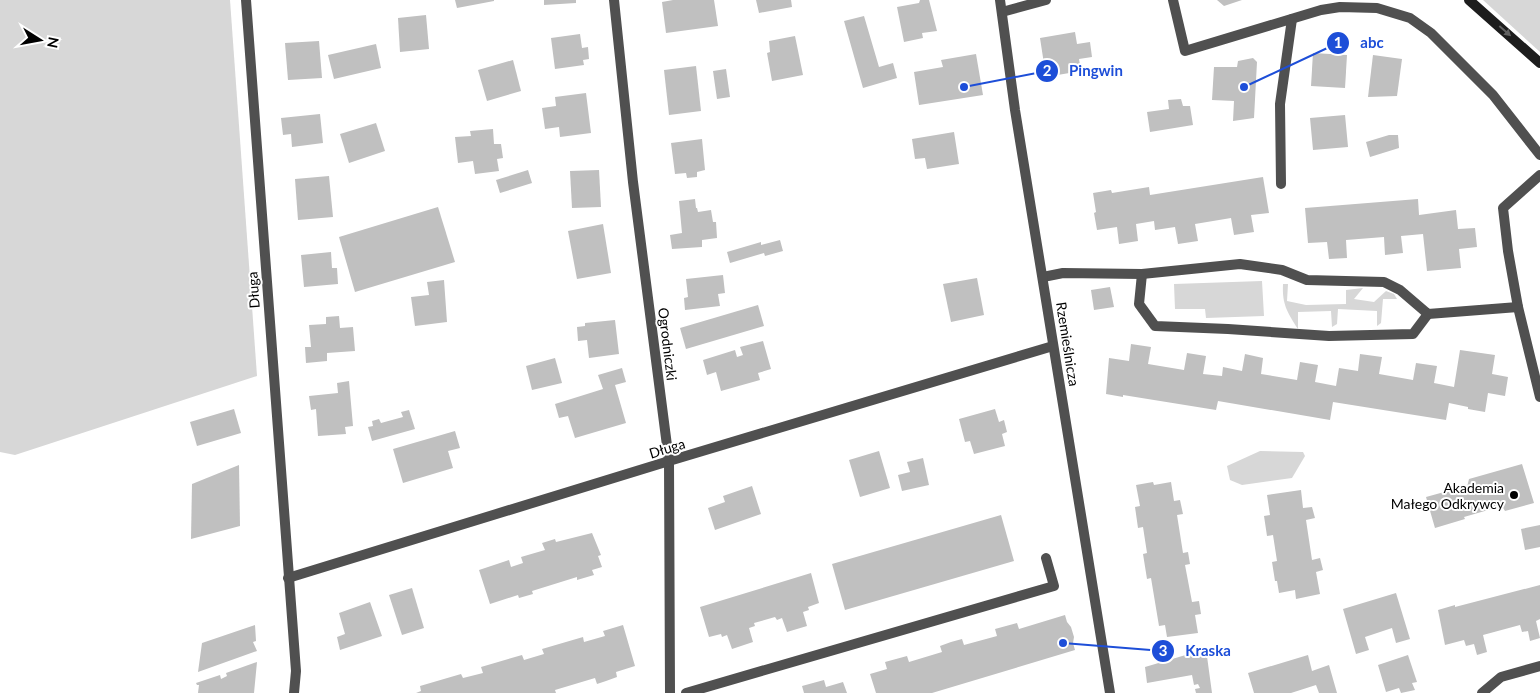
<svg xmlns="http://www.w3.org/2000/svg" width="1540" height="693" viewBox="0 0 1540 693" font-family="Lato,sans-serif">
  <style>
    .green { fill: #d7d7d7 }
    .building { fill: #c0c0c0 }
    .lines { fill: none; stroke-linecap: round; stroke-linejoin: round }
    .lane { stroke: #505050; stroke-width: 10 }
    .street { stroke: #505050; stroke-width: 10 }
    .secondary { stroke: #1d1d1d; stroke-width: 10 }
    .oneway { fill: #616161 }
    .poi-dot { fill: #000; stroke: #fff; stroke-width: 2 }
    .labels { text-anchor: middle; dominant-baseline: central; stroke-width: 4; stroke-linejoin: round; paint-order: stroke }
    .street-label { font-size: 14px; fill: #000; stroke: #fff }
    .poi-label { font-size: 14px; fill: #000; stroke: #fff; text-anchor: end }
    .leader { fill: none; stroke: #1d4ed8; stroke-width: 2 }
    .callout-dot { fill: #1d4ed8; stroke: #fff; stroke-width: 2 }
    .mark-label { font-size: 15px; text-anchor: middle; font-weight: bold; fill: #fff }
    .callout-label { font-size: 15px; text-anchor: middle; font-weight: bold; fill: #1d4ed8; stroke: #fff; stroke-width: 4; stroke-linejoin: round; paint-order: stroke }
  </style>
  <rect width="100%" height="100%" fill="#fff"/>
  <!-- green -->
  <g class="green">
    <path d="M0,0H230L257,376L15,455L0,452Z"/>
    <path d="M1483,0H1540V52Z"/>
    <path d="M1262,281L1264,316L1206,318L1205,309H1175L1174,284Z"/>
    <path d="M1283,284H1288L1287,301L1306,305L1346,304V290L1363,288L1354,299L1374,302L1386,291L1394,294L1397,299H1383L1381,323L1377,326V311L1338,309L1337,324L1332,327L1331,311L1298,312V329C1287,312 1282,304 1283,284Z"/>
    <path d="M1260,451L1303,452L1305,456L1292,478L1242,485L1230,480L1227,466Z"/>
  </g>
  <!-- building -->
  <g class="building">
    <path d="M455,0H494V1L457,8Z"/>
    <path d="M544,0H576V3L544,5Z"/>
    <path d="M673,0H714L718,26L666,33L662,2Z"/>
    <path d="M756,0H791L792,7L759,13Z"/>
    <path d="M920,0H929L937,31L922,33L923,38L904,42L897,7L919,3Z"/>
    <path d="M1217,0H1242L1224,6Z"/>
    <path d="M426,15L429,49L400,52L398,18Z"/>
    <path d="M864,16L879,67L893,63L897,78L863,88L844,21Z"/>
    <path d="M1075,32L1077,44L1090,42L1092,57L1079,59L1081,71L1046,77L1040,38Z"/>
    <path d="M580,34L582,48L588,47L589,59L583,60L584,65L555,69L551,38Z"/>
    <path d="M795,36L803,75L772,81L767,53L770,52L769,41Z"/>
    <path d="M319,41L322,78L288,80L285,43Z"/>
    <path d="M376,44L381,68L334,79L328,55Z"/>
    <path d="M1313,53L1347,55L1345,88L1311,86Z"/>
    <path d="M976,54L983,95L919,105L914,72L943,67L941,60Z"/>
    <path d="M1373,55L1402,59L1397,96L1368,97Z"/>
    <path d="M1253,58L1257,62L1254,118L1233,121L1234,101L1212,100L1214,67H1237L1238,61Z"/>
    <path d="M513,60L521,91L487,101L478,70Z"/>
    <path d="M696,66L701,111L669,115L664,70Z"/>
    <path d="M726,69L730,97L717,99L713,71Z"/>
    <path d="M586,93L591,133L560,137L559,127L545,129L542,108L556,106L555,97Z"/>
    <path d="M1181,99L1183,106H1190L1193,125L1150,132L1147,112L1169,109L1168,100Z"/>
    <path d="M320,114L323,143L292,147L291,134L283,135L281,118Z"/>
    <path d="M1345,115L1348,147L1313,150L1310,118Z"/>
    <path d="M376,123L385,151L349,163L340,134Z"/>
    <path d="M493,129L494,144H501L503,158L497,159L499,171L475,174L473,161L458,163L455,137L471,136L470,131Z"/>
    <path d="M954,132L959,164L927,169L925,158L915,159L912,139Z"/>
    <path d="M1389,135H1398L1399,148L1370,157L1366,142Z"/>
    <path d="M702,139L705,170L697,172V177L687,178L686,173L675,174L671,143Z"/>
    <path d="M528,170L532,183L500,193L496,180Z"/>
    <path d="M599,170L601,207L572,208L570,171Z"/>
    <path d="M329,176L333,217L298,220L295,179Z"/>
    <path d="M1263,177L1269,213L1251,215L1254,232L1234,235L1231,218L1195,224L1198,241L1178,244L1175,227L1155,230L1154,221L1136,224L1138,241L1119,244L1117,227L1097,230L1094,213L1096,212L1093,193L1111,190L1112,193L1149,187L1150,195Z"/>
    <path d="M695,199L696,208H697L698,212L711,210L713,222H716L717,238L702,240V247L672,249L670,235L682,233L679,201Z"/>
    <path d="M1418,199L1419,215L1456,210L1458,229L1475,228L1477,247L1459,249L1461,268L1427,271L1423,234L1401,236L1403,253L1385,255L1384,237L1346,240L1347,258L1329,259L1327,242L1308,243L1305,208Z"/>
    <path d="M438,207L455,262L355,292L339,237Z"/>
    <path d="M603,224L611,273L577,279L568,231Z"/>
    <path d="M780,240L783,251L765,256L764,253L730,263L727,252L761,242V245Z"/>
    <path d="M331,252L332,268H337L338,284L304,287L301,255Z"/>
    <path d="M723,275L725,293L718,294L720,306L685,310L684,298L688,297L686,279Z"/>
    <path d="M977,278L984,315L951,322L943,284Z"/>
    <path d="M444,280L447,322L415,326L411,297L429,295L427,282Z"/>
    <path d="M1110,287L1114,307L1094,310L1091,290Z"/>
    <path d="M758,305L764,326L686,349L680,328Z"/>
    <path d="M339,316L340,328L353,327L355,351L327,353V361L306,363L305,347H311L309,325L326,324V317Z"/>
    <path d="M615,320L619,354L589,358L587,340L578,341L577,327L585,326V323Z"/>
    <path d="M763,341L771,369L758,373L760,380L721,391L716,372L707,375L703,360L735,350L737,357L743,355L740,347Z"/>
    <path d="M1131,344L1151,347L1148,364L1184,370L1187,353L1206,356L1203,374L1222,376L1223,367L1242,371L1245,354L1263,358L1261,374L1297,380L1300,362L1318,365L1315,382L1336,386L1339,368L1358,371L1360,354L1382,357L1379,374L1413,380L1416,363L1437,366L1434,383L1454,387L1460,350L1495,355L1492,374L1508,377L1505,396L1488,393L1485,412L1468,409V407L1449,403L1446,420L1333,402L1330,420L1218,401L1216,410L1123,395V397L1106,394L1109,358L1129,361Z"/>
    <path d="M555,358L562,383L532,390L526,366Z"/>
    <path d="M622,368L626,382L615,385L626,423L575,438L568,416L559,418L555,404L603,389L598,375Z"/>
    <path d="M349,381L353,426L345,427L346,434L318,436L316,409L311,410L309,396L338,393L337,383Z"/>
    <path d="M234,409L241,433L197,446L190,422Z"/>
    <path d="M995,409L999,422L1004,420L1007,432L1002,434L1005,446L974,454L970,441L965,442L959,419Z"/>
    <path d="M409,410L415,429L372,441L368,427L373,426L372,421L379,419L381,423L403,417L401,412Z"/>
    <path d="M455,431L460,448L448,451L453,468L403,483L393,449Z"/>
    <path d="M879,451L890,488L860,497L849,460Z"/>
    <path d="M923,458L929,485L902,491L898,475L910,472L907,462Z"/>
    <path d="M1522,464L1534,503L1505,511L1502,506L1464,517L1465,519L1435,528L1426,497L1455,489L1458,490L1460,493L1466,491L1469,479Z"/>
    <path d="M239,465L240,526L191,539L192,484Z"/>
    <path d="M1153,482L1154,485L1171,482L1174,501L1180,500L1183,514L1177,515L1183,553L1188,552L1190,564L1185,565L1192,602L1199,601L1201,614L1195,615L1198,633L1167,637L1165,625L1159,626L1151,578L1147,579L1143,554L1147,553L1143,527L1138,528L1135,507L1140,506L1136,485Z"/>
    <path d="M752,486L761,514L715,530L708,508L725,502L723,496Z"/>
    <path d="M1301,490L1303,508L1312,507L1315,518L1306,520L1312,560L1320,558L1323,570L1316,572L1320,594L1296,599L1295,590L1279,593L1277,581H1275L1272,562L1277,561L1273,535L1267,536L1264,516L1270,515L1267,495Z"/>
    <path d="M1001,515L1014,561L845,610L832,564Z"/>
    <path d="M1540,525V547L1525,550L1521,529Z"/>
    <path d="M592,533L601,555L598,556L602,567L592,570L594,575L577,580V577L532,591L533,594L519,598L518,595L490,604L479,570L509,560L511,567L523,563L521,557L545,550L542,543L555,539L556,542Z"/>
    <path d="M811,573L819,603L808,607L809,610L803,612L807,626L787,632L782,618L777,620L775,617L754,623L755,626L749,628L753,642L732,649L727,635L722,637L721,634L709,637L700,607Z"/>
    <path d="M1540,585V619L1536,621L1540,638L1530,641L1528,631L1522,632L1520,625L1483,635L1487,652L1477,655L1474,644L1466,646L1464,640L1445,645L1438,610L1455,605V607Z"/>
    <path d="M412,588L424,628L402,635L389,595Z"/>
    <path d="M1396,593L1410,639L1396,643L1392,628L1365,637L1369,650L1356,654L1343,609Z"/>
    <path d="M370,602L382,636L340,650L337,637L345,634L339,613Z"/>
    <path d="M1065,615L1067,622L1071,627L1074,637L1073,643L1075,650L932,693H876L870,674L887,669L885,662L907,656L909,662L942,652L940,646L951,642L962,639L964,645L997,636L995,629L1017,623L1019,629Z"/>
    <path d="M255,625L256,641L253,642L257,651L198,672L202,643Z"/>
    <path d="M623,625L635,666L616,672L617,677L606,681L597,684L595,678L555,690L556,693H416L421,691L420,686L461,674L463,678L483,673L481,667L522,655L524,660L544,654L542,649L583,637L584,642L605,636L603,631Z"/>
    <path d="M1206,649L1212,693H1196L1195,689L1200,688L1198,684L1194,685L1192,675L1147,683L1145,667Z"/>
    <path d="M1308,655L1312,671L1329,665L1337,693H1319L1316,685L1291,693H1254L1248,673Z"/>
    <path d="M1408,655L1417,682L1412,683L1415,690L1401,693L1399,688L1386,692L1378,665Z"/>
    <path d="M257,662L254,693H198L199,685H197L196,683L220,675L221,679L227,676L226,673Z"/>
    <path d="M824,680L826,687L843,682L847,693H804L802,686Z"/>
  </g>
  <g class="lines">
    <!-- lane -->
    <g class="lane">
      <path d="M1173,0L1185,51L1321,10L1340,7L1377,8L1410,18L1431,33L1493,95L1540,155"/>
      <path d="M1002,12L1046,0"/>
      <path d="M1540,175L1503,208L1508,251L1518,307L1540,397"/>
      <path d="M1281,184L1280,104L1292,19"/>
      <path d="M1142,274L1139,304L1155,326L1228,329L1329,336L1413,334L1428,314"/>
      <path d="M1043,277L1063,273L1142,274L1240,264L1282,270L1307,280L1384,282L1400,290L1428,314L1518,307"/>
      <path d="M686,693L1054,586L1046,558"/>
    </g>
    <!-- street -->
    <g class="street">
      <path d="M246,0L296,671L294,693"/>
      <path d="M614,0L633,182L669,461L670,693"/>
      <path d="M1000,0L1015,110L1110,693"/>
      <path d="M288,578L669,461L1053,346"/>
      <path d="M1482,693L1501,677L1540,666"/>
    </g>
    <!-- secondary -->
    <path class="secondary" d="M1469,0L1540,63"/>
  </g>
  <!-- one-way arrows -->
  <defs><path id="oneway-solid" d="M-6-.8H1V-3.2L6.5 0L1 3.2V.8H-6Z" transform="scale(1.25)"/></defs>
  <use class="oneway" href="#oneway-solid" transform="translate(1505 31) rotate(41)"/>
  <!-- markers -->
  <circle class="poi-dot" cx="1514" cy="495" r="5"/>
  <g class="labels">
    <!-- street labels -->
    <g class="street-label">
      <text transform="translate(253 290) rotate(-94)">Długa</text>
      <text transform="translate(668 344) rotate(83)">Ogrodniczki</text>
      <text transform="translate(1068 344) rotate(81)">Rzemieślnicza</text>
      <text transform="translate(667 448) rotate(-17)">Długa</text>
    </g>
    <!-- poi labels -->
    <g class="poi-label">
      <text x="1504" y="487">Akademia<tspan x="1504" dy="16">Małego Odkrywcy</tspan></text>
    </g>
  </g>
  <!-- callouts -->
  <path class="leader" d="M1244 87L1338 43M964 87L1047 71M1063 643L1163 651"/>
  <g class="callout-dot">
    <circle cx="1244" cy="87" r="5"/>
    <circle cx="964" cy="87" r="5"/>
    <circle cx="1063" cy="643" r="5"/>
    <circle cx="1338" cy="43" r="12"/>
    <circle cx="1047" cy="71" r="12"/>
    <circle cx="1163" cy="651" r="12"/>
  </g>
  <g class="mark-label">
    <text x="1338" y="48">1</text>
    <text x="1047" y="76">2</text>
    <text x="1163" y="656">3</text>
  </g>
  <g class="callout-label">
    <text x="1372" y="48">abc</text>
    <text x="1096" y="76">Pingwin</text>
    <text x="1208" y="656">Kraska</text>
  </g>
  <!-- north arrow -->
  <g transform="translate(40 40) rotate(101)" stroke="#ffffff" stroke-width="4" paint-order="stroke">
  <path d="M0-4L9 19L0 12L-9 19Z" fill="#000000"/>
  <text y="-8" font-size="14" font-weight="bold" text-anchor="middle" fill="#000000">N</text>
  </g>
</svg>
